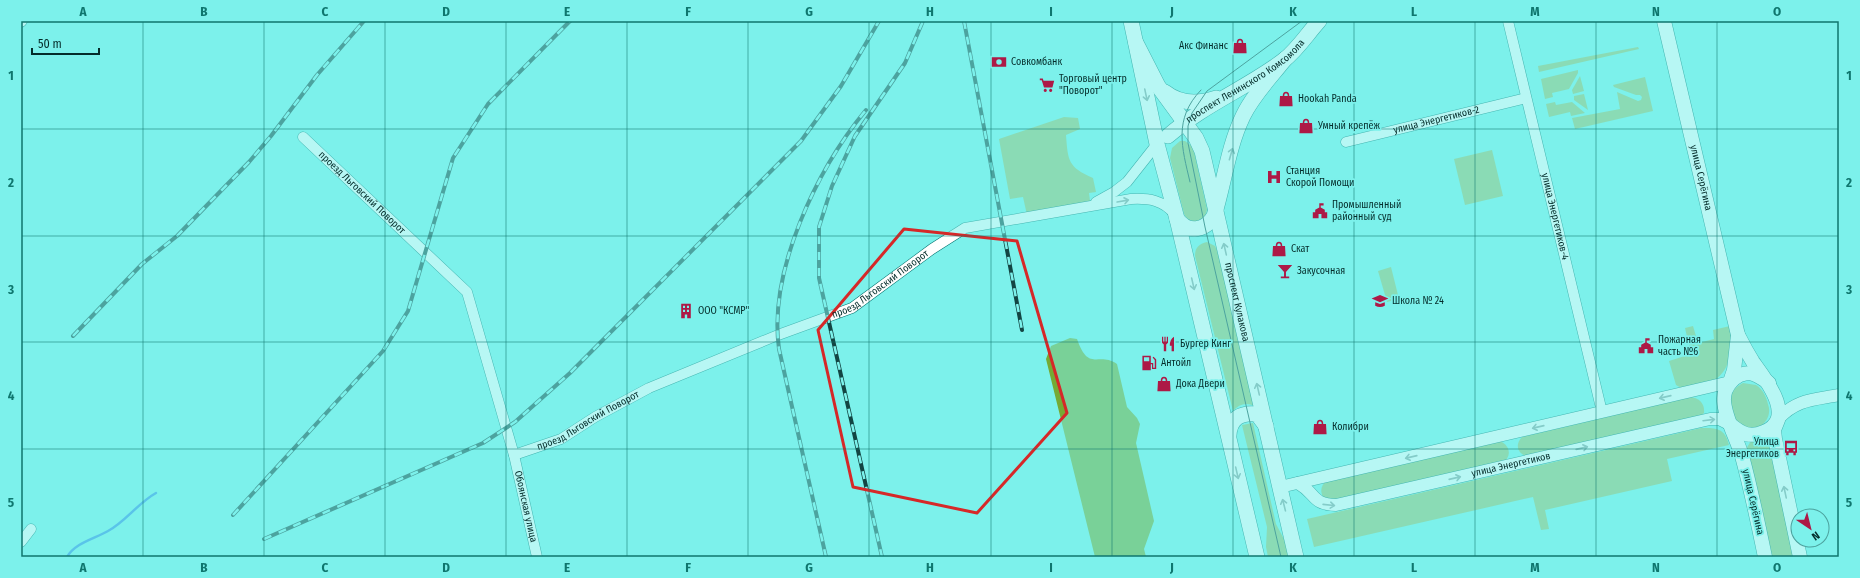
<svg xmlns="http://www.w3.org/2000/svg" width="1860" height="578" viewBox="0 0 1860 578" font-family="'Fira Sans Condensed',sans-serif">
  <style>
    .green { fill: #9bc274 }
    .forest { fill: #75aa34 }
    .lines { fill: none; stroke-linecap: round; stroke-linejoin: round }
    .stream { stroke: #318fe7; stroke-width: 2.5 }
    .minor-casing { stroke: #00716d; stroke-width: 11 }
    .tertiary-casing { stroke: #00716d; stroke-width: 13 }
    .secondary-casing { stroke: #00716d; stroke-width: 15 }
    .primary-casing { stroke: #00716d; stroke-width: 16 }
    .minor { stroke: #fff; stroke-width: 10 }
    .tertiary { stroke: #fff; stroke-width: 12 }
    .secondary { stroke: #fff; stroke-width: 14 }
    .primary { stroke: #fff; stroke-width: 15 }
    .tram { stroke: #134543; stroke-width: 1 }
    .rail-casing { stroke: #134543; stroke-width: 4 }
    .rail { stroke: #7cf1eb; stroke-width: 2.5; stroke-dasharray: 8; stroke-linecap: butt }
    .oneway { stroke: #8ea09f }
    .marked { fill: none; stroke: #d62828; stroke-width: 3; stroke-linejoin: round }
    .grid { fill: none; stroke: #0f766e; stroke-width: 1; stroke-opacity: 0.55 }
    .labels { text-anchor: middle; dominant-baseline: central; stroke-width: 3.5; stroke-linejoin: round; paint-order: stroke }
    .poi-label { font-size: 10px; fill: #042c2a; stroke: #7cf1eb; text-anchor: start }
    .street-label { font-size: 10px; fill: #042c2a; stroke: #7cf1eb }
    .neatline { fill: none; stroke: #0f766e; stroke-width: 1.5 }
    .grid-label { font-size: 13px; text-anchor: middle; font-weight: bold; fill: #0f766e }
  </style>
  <rect width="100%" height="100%" fill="#7cf1eb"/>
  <!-- green -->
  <g class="green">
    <path d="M1638,47L1639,49L1539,72L1538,66Z"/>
    <path d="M1578,70V73L1569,89L1552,93L1553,97L1545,99L1541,79Z"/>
    <path d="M1580,76L1584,91L1573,94L1572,90Z"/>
    <path d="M1645,77L1653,111L1575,129L1572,118L1620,109L1617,92L1638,101L1641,100L1642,97L1640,95H1636L1614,87L1613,85Z"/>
    <path d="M1584,94L1588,110L1574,100V96Z"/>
    <path d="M1555,102L1556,105L1572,102L1585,113L1571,116L1570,112L1549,117L1546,104Z"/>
    <path d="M1064,117L1078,118L1080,129L1066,135C1068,161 1068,167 1093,178L1096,192L1089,193L1090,201L1084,204L1027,215L1023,197L1010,199L999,139Z"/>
    <path d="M1180,141H1185L1193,147L1207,209C1206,222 1190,226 1184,214L1170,158L1172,148Z"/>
    <path d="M1492,150L1503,196L1465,205L1454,159Z"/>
    <path d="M1207,242L1215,246L1217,250L1255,406C1246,402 1239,404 1233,411L1195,256C1195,247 1199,244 1207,242Z"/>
    <path d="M1391,267L1399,299L1387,302L1378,271Z"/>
    <path d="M1693,326L1698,343L1714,339L1713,330L1730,326C1735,344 1731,373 1711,382C1702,385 1692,386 1683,389L1676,385L1669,361L1691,354L1685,328Z"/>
    <path d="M1743,383L1756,385C1764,390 1767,399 1769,408C1771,424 1753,435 1740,425C1732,420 1729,402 1732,394C1734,388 1738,386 1743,383Z"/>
    <path d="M1690,397C1699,398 1705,403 1704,413L1701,416L1526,456C1517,453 1515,444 1522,437Z"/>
    <path d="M1253,423L1276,524L1285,541L1289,557H1268L1266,547L1267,527L1242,425Z"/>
    <path d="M1701,428C1717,428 1725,428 1729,445L1667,459L1672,481L1545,510L1549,529L1541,530L1533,497L1314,547L1307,519Z"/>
    <path d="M1760,439L1765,440L1770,448L1796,557H1770L1746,449L1751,441Z"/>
    <path d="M1500,441C1509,445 1512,454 1505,461L1334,502L1323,497C1320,491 1321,487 1325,482Z"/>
  </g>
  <!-- forest -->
  <path class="forest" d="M1070,338L1077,339C1089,373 1098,351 1117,364L1127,407L1137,418L1140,424L1136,443L1154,521L1144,549L1146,557H1095L1046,359L1051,346Z"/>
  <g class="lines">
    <!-- stream -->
    <path class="stream" d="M67,557C75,543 94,539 108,531C125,522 138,503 156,493"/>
    <!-- minor casing -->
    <g class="minor-casing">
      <g id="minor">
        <path id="s1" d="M1508,21L1602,412"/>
        <path d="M21,22L22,21"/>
        <path id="s2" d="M303,137L467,292L514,455L537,557"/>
        <path id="s3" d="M1346,142L1526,98"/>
        <path d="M1096,202L1114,192L1127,182L1157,144"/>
        <path id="s4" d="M514,455L561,439L595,417L649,388L778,335L852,308L932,249L965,228L1131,199C1148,198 1164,200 1175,215"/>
        <path d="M21,542L31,529"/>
      </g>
    </g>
    <!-- tertiary casing -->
    <g class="tertiary-casing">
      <g id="tertiary">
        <path d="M1778,419C1797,399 1813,400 1839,395"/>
        <path id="s5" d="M1298,483C1317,494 1311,504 1336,505L1710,419H1719L1731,425"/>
        <path d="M1280,487L1730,382"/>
      </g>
    </g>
    <!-- secondary casing -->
    <g class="secondary-casing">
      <g id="secondary">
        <path id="s6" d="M1664,21L1738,335L1734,370L1730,382"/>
        <path d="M1778,420L1774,430L1775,439L1800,557"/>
        <path d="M1731,425C1742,434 1750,438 1764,432C1797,418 1766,380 1753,362C1748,354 1743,345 1738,335"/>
        <path d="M1765,557C1758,523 1751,489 1742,456C1737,439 1725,418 1724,401C1723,387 1735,373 1750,373C1757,374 1763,379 1769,383"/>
      </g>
    </g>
    <!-- primary casing -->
    <g class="primary-casing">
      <g id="primary">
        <path d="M1131,21L1157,144L1177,219C1188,234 1205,231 1214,216C1224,184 1228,147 1243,116C1253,95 1271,77 1285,59"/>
        <path id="s7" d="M1136,43L1158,86L1196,138L1202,151L1296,557"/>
        <path d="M1165,92C1180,104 1198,104 1216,98"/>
        <path id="s8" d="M1168,136C1203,105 1247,88 1284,60C1297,50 1308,33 1319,21"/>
        <path d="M1177,219L1257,557"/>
        <path d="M1229,435C1230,419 1240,412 1257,414L1266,426"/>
      </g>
    </g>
    <!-- minor -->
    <use href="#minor" class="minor"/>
    <!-- tertiary -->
    <use href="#tertiary" class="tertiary"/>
    <!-- secondary -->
    <use href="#secondary" class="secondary"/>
    <!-- primary -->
    <use href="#primary" class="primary"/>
    <!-- tram -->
    <g class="tram">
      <path d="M1190,182C1182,148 1173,119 1201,90"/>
      <path d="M1281,557L1205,227L1188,143V126L1192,113L1207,91L1302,21"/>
    </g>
    <!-- rail casing -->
    <g class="rail-casing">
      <g id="rail">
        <path d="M964,21L1022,330"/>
        <path d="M73,336L142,264L177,236L249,162L271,136L317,75L364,21"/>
        <path d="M233,515L383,351L408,311L453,158L488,104L570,21"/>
        <path d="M264,539L483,443L515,422L570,373L801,141L841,86L879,21"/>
        <path d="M826,557L779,349C768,271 817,169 866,110"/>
        <path d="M882,557L819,278V227L832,186L855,136L905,63L923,21"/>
      </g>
    </g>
    <!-- rail -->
    <use href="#rail" class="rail"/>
  </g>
  <!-- one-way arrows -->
  <defs><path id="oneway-shaft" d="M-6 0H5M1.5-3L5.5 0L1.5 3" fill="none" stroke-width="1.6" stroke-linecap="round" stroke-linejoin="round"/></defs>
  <g class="oneway">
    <use href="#oneway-shaft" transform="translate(1146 95) rotate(78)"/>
    <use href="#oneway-shaft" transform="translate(1231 154) rotate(-74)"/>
    <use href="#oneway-shaft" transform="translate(1123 201) rotate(-10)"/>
    <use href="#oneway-shaft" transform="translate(1225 249) rotate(-103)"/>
    <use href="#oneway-shaft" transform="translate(1193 284) rotate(77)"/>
    <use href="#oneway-shaft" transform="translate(1258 389) rotate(-103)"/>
    <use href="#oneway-shaft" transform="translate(1665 397) rotate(167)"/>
    <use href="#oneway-shaft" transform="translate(1709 420) rotate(-7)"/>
    <use href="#oneway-shaft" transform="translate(1538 427) rotate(167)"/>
    <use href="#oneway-shaft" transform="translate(1582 448) rotate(-13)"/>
    <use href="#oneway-shaft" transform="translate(1411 457) rotate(167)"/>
    <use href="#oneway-shaft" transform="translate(1237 473) rotate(77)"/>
    <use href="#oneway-shaft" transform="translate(1455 478) rotate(-13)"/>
    <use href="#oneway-shaft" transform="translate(1785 492) rotate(-102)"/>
    <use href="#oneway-shaft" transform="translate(1284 505) rotate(-104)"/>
    <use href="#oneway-shaft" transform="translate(1329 505) rotate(6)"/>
  </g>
  <!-- marked area -->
  <path d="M0 0H1860V578H0ZM904,229L1017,241L1067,413L977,513L853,487L818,330Z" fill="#7cf1eb" fill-opacity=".55" fill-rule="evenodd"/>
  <path class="marked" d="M904,229L1017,241L1067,413L977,513L853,487L818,330Z"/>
  <!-- grid -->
  <path class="grid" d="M143,21V557M264,21V557M385,21V557M506,21V557M627,21V557M748,21V557M869,21V557M991,21V557M1112,21V557M1233,21V557M1354,21V557M1475,21V557M1596,21V557M1717,21V557M21,129H1839M21,236H1839M21,342H1839M21,449H1839"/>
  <!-- icons -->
  <defs>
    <g id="shop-bare" transform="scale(1.2)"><path d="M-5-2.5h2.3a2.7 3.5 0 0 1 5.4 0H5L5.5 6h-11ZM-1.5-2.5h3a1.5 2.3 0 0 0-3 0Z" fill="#ad1946" stroke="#7cf1eb" stroke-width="2.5" paint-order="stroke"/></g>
    <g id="bank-bare" transform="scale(1.2)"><path d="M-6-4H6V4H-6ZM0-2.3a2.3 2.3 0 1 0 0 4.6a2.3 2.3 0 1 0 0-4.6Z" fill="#ad1946" stroke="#7cf1eb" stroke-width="2.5" paint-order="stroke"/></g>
    <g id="supermarket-bare" transform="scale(1.2)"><path d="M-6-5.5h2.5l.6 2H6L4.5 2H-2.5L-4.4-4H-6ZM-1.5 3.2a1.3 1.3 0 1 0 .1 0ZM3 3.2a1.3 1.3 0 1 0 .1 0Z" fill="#ad1946" stroke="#7cf1eb" stroke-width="2.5" paint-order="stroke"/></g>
    <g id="hospital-bare" transform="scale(1.2)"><path d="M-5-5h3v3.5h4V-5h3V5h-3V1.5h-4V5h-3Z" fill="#ad1946" stroke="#7cf1eb" stroke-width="2.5" paint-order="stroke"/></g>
    <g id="civic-bare" transform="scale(1.2)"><path d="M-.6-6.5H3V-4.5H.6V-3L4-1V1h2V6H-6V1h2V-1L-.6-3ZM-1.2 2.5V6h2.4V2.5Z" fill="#ad1946" stroke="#7cf1eb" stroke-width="2.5" paint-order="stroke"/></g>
    <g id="bar-bare" transform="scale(1.2)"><path d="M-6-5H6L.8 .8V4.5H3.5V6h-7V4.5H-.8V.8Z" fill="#ad1946" stroke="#7cf1eb" stroke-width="2.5" paint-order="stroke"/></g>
    <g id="school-bare" transform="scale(1.2)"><path d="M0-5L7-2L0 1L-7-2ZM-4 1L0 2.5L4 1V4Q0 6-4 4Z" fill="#ad1946" stroke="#7cf1eb" stroke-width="2.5" paint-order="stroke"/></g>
    <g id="building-bare" transform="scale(1.2)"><path d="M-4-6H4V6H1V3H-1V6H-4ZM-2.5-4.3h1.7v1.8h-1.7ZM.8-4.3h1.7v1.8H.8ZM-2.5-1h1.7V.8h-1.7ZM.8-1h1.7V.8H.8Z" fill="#ad1946" stroke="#7cf1eb" stroke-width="2.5" paint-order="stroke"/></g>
    <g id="restaurant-bare" transform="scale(1.2)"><path d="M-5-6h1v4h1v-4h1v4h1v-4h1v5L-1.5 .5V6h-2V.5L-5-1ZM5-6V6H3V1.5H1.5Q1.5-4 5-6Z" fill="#ad1946" stroke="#7cf1eb" stroke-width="2.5" paint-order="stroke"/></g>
    <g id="fuel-bare" transform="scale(1.2)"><path d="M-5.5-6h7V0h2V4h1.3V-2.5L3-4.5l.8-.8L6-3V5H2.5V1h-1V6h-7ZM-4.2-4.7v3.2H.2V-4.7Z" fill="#ad1946" stroke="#7cf1eb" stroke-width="2.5" paint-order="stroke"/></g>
    <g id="bus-bare" transform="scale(1.2)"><path d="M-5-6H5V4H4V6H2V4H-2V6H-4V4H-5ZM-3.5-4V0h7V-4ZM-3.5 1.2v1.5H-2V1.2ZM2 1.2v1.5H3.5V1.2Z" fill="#ad1946" stroke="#7cf1eb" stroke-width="2.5" paint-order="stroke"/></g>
  </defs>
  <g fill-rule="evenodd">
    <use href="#shop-bare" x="1240" y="46"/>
    <use href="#bank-bare" x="999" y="62"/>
    <use href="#supermarket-bare" x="1047" y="85"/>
    <use href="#shop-bare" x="1286" y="99"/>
    <use href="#shop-bare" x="1306" y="126"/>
    <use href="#hospital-bare" x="1274" y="177"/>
    <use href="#civic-bare" x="1320" y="211"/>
    <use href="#shop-bare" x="1279" y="249"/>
    <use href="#bar-bare" x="1285" y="271"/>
    <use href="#school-bare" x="1380" y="301"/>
    <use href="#building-bare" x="686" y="311"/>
    <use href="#restaurant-bare" x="1168" y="344"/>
    <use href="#civic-bare" x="1646" y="346"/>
    <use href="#fuel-bare" x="1149" y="363"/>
    <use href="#shop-bare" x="1164" y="384"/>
    <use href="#shop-bare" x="1320" y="427"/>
    <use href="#bus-bare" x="1791" y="448"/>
  </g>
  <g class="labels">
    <!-- poi labels -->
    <g class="poi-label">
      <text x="1228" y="46" text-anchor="end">Акс Финанс</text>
      <text x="1011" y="62">Совкомбанк</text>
      <text x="1059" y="79">Торговый центр<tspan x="1059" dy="12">"Поворот"</tspan></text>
      <text x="1298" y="99">Hookah Panda</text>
      <text x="1318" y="126">Умный крепёж</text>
      <text x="1286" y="171">Станция<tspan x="1286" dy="12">Скорой Помощи</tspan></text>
      <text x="1332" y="205">Промышленный<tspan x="1332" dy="12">районный суд</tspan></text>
      <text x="1291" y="249">Скат</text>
      <text x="1297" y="271">Закусочная</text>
      <text x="1392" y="301">Школа № 24</text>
      <text x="698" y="311">ООО "КСМР"</text>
      <text x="1658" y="340">Пожарная<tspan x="1658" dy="12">часть №6</tspan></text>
      <text x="1180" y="344">Бургер Кинг</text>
      <text x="1161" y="363">Антойл</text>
      <text x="1176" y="384">Дока Двери</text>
      <text x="1332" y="427">Колибри</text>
      <text x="1779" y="442" text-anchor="end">Улица<tspan x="1779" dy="12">Энергетиков</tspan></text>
    </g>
    <!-- street labels -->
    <g class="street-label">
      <text stroke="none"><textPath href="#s8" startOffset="95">проспект Ленинского Комсомола</textPath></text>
      <text stroke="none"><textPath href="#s3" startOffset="93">улица Энергетиков-2</textPath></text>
      <text stroke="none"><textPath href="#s6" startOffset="161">улица Серёгина</textPath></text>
      <text stroke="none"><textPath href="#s2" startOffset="81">проезд Льговский Поворот</textPath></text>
      <text stroke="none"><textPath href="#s1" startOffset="201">улица Энергетиков-4</textPath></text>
      <text stroke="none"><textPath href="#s4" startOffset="406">проезд Льговский Поворот</textPath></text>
      <text stroke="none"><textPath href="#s7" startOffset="282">проспект Кулакова</textPath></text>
      <text stroke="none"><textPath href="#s4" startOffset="82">проезд Льговский Поворот</textPath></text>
      <text stroke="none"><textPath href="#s5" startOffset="225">улица Энергетиков</textPath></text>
      <text transform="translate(1753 502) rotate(77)">улица Серёгина</text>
      <text stroke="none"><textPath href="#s2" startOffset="448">Обоянская улица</textPath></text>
    </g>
  </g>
  <!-- border -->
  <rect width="1860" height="578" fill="none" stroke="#7cf1eb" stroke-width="44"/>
  <!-- north arrow -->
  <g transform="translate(1810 528) rotate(145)"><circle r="19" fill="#7cf1eb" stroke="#4ca29e"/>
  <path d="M0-3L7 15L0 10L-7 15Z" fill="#ad1946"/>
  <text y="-6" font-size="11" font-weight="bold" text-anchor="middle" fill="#042c2a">N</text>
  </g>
  <!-- scale -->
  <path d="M32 48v6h67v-6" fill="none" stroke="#042c2a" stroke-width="2"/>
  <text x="38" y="48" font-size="12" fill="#042c2a" stroke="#7cf1eb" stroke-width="3" paint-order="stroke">50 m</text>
  <rect x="22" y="22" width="1816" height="534" class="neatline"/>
  <g class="grid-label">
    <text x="83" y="16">A</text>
    <text x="204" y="16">B</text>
    <text x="325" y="16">C</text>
    <text x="446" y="16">D</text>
    <text x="567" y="16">E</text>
    <text x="688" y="16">F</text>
    <text x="809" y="16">G</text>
    <text x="930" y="16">H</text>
    <text x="1051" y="16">I</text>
    <text x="1172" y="16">J</text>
    <text x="1293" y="16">K</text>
    <text x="1414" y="16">L</text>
    <text x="1535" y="16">M</text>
    <text x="1656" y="16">N</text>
    <text x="1777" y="16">O</text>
    <text x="11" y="80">1</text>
    <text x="1849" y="80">1</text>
    <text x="11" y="187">2</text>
    <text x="1849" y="187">2</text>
    <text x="11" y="294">3</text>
    <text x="1849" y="294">3</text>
    <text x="11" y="400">4</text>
    <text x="1849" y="400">4</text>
    <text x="11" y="507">5</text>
    <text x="1849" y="507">5</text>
    <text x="83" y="572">A</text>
    <text x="204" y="572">B</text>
    <text x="325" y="572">C</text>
    <text x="446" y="572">D</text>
    <text x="567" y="572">E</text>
    <text x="688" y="572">F</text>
    <text x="809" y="572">G</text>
    <text x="930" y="572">H</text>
    <text x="1051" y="572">I</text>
    <text x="1172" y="572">J</text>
    <text x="1293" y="572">K</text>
    <text x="1414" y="572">L</text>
    <text x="1535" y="572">M</text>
    <text x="1656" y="572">N</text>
    <text x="1777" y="572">O</text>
  </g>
</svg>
